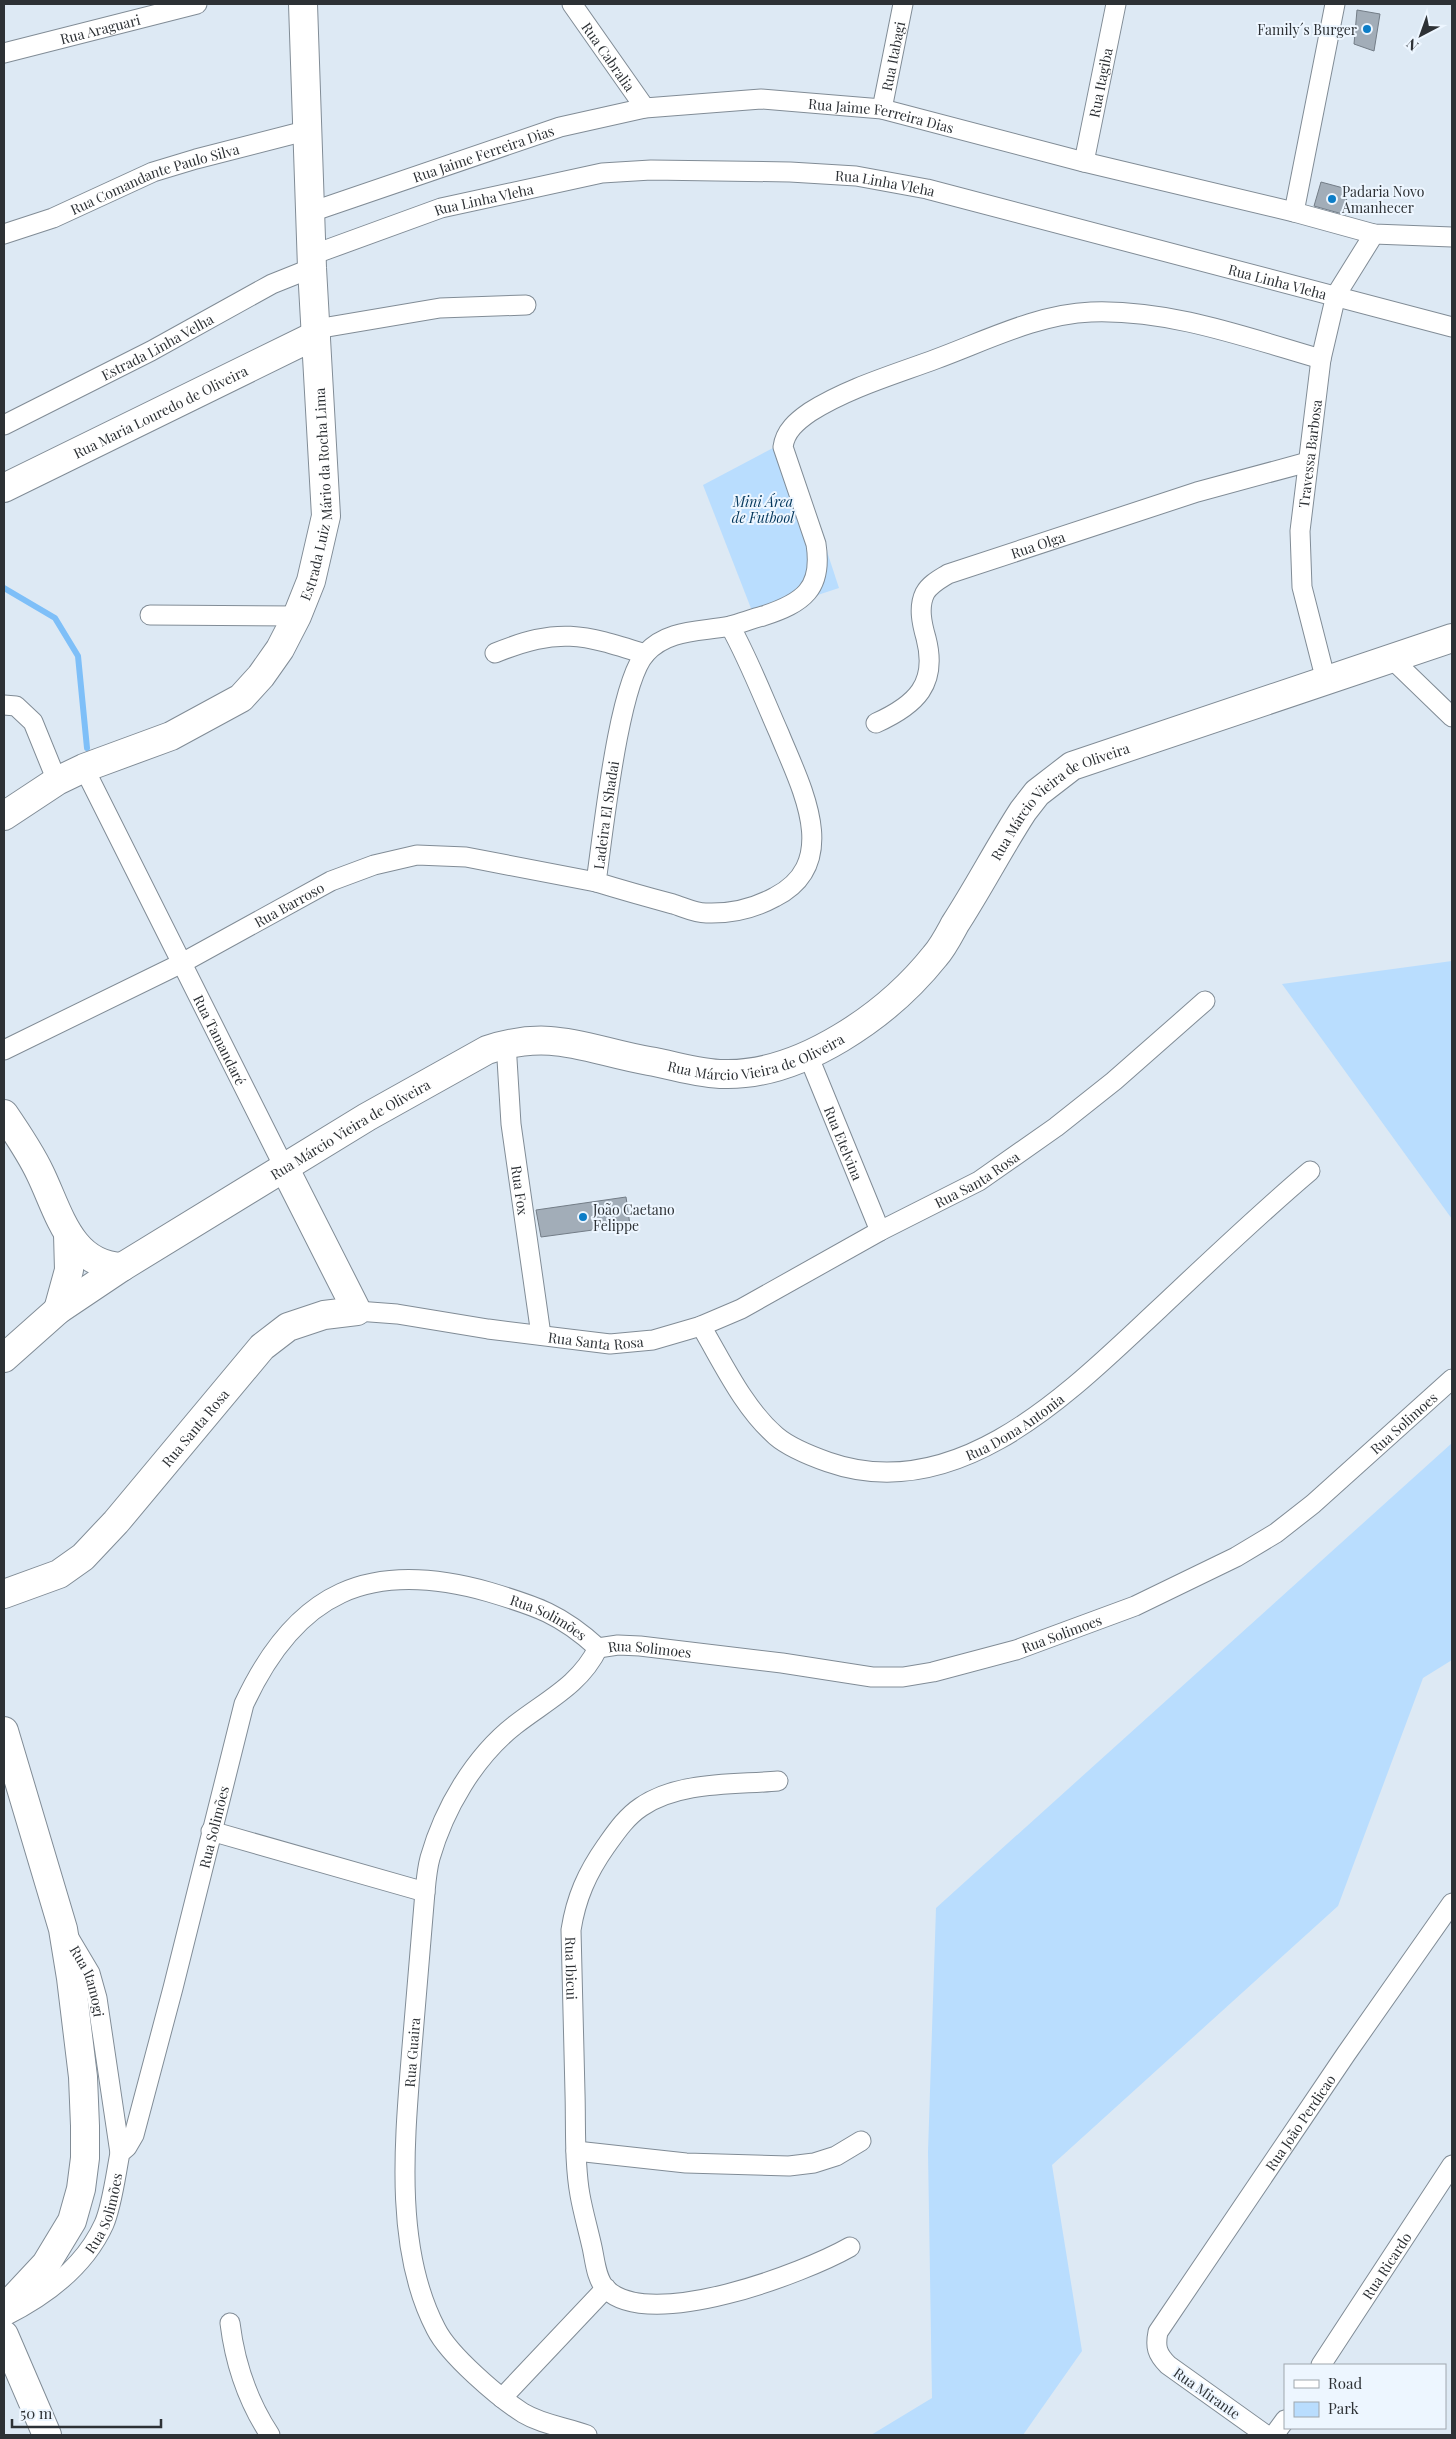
<svg xmlns="http://www.w3.org/2000/svg" width="1456" height="2439" viewBox="0 0 1456 2439" font-family="'Playfair Display',serif">
  <style>
    .green { fill: #b9ddfe }
    .lines { fill: none; stroke-linecap: round; stroke-linejoin: round }
    .stream { stroke: #7ebff8; stroke-width: 6 }
    .building { fill: #a2adb8; stroke: #737d87 }
    .street-casing { stroke: #818c96; stroke-width: 21 }
    .secondary-casing { stroke: #818c96; stroke-width: 30 }
    .street { stroke: #fff; stroke-width: 19 }
    .secondary { stroke: #fff; stroke-width: 28 }
    .poi-dot { fill: #0c7dc7; stroke: #edf6ff; stroke-width: 2 }
    .labels { text-anchor: middle; dominant-baseline: central; stroke-width: 4; stroke-linejoin: round; paint-order: stroke }
    .street-label { font-size: 14px; fill: #2d3135; stroke: #edf6ff }
    .poi-label { font-size: 14px; fill: #2d3135; stroke: #edf6ff; text-anchor: start }
    .park-label { font-size: 14px; font-style: italic; fill: #04375c; stroke: #edf6ff }
  </style>
  <rect width="100%" height="100%" fill="#dde9f4"/>
  <!-- green -->
  <g class="green">
    <path d="M790,439L839,588L754,616L703,485Z"/>
    <path d="M1452,961V1219L1282,984Z"/>
    <path d="M1452,1443V1660L1423,1678L1338,1906L1052,2165L1082,2351L1023,2435H871L932,2398L928,2152L936,1908Z"/>
  </g>
  <g class="lines">
    <!-- stream -->
    <path class="stream" d="M4,588L55,618L78,656L87,748"/>
  </g>
  <!-- building -->
  <g class="building">
    <path d="M1357,10L1380,14L1374,51L1354,44Z"/>
    <path d="M1321,182L1347,189L1346,215L1314,206Z"/>
    <path d="M626,1197L630,1225L541,1237L536,1210Z"/>
  </g>
  <g class="lines">
    <!-- street casing -->
    <g class="street-casing">
      <g id="street">
        <path id="s1" d="M572,4L645,108"/>
        <path id="s2" d="M4,53L197,4"/>
        <path id="s3" d="M882,109L903,4"/>
        <path id="s4" d="M1084,162L1116,4"/>
        <path id="s5" d="M311,212L560,127L645,108L761,99L882,109L1084,162L1294,212L1374,234L1452,237"/>
        <path d="M1294,212L1335,4"/>
        <path id="s6" d="M4,234L53,218L153,172L196,159L309,130"/>
        <path id="s7" d="M312,255L441,208L602,173L651,170L790,172L856,176L927,189L1452,327"/>
        <path d="M316,329L440,308L526,305"/>
        <path id="s8" d="M4,425L151,351L272,284L312,268"/>
        <path d="M150,615L297,616"/>
        <path id="s9" d="M730,626C749,660 763,697 779,733C800,785 843,862 775,897C753,909 731,914 706,913C695,913 683,907 673,904C647,897 622,890 596,882C603,836 618,683 646,653C668,629 700,632 730,626C741,623 752,619 763,616C803,603 823,589 816,544L783,447C785,431 797,421 810,412C848,388 893,375 936,359C985,341 1038,314 1091,312C1169,309 1248,338 1321,359"/>
        <path d="M495,653C559,627 582,634 645,654"/>
        <path d="M1392,659L1452,717"/>
        <path id="s10" d="M1326,681L1302,587L1300,531L1321,359L1336,295L1374,234"/>
        <path d="M4,705L16,706L33,722L57,781"/>
        <path id="s11" d="M876,723C916,705 938,684 926,638C922,624 918,607 925,593C930,584 940,579 948,574L1197,492L1308,462"/>
        <path id="s12" d="M84,768L284,1167"/>
        <path id="s13" d="M506,1043L511,1124L541,1335"/>
        <path id="s14" d="M4,1050L182,963L331,881L374,865L417,855L466,857L596,882"/>
        <path id="s15" d="M808,1055L880,1231"/>
        <path id="s16" d="M357,1311L397,1314L488,1329L610,1344L653,1340L701,1326L741,1309L880,1231L979,1181L1056,1127L1114,1081L1205,1001"/>
        <path id="s17" d="M701,1326C723,1363 743,1407 776,1436C790,1448 811,1456 828,1462C959,1508 1073,1389 1159,1309C1209,1262 1258,1215 1310,1171"/>
        <path id="s18" d="M598,1648L618,1645L640,1646L782,1663L872,1677H903L933,1672L1016,1650L1135,1606L1236,1557L1276,1533L1313,1504L1452,1379"/>
        <path id="s19" d="M778,1781C734,1785 679,1781 641,1807C626,1817 616,1832 606,1846C587,1873 576,1898 571,1930C572,1984 574,2038 575,2093C576,2126 574,2161 580,2195C583,2212 588,2229 592,2247C595,2260 596,2279 606,2289C650,2332 804,2273 850,2247"/>
        <path d="M211,1831L425,1892"/>
        <path id="s20" d="M68,1936L90,1973L97,1998L120,2153"/>
        <path d="M576,2151L686,2163L789,2166L814,2163L836,2156L861,2141"/>
        <path id="s21" d="M5,2316C45,2296 85,2266 104,2224C112,2206 116,2173 120,2153L127,2147L134,2135L173,1988L244,1704C296,1592 369,1558 489,1592C536,1606 561,1614 598,1648"/>
        <path d="M230,2323C235,2364 247,2400 270,2435"/>
        <path id="s22" d="M1321,2365L1452,2165"/>
        <path d="M502,2398L606,2288"/>
        <path id="s23" d="M587,2435C566,2427 543,2425 523,2413C498,2397 449,2355 436,2329C393,2247 405,2137 412,2047C416,1995 421,1944 425,1892C426,1881 427,1869 430,1858C444,1809 474,1757 515,1725C547,1700 580,1685 598,1648"/>
        <path id="s24" d="M1266,2435L1168,2365C1157,2354 1155,2347 1158,2332L1346,2054L1452,1903"/>
        <path d="M1274,2435L1285,2420"/>
      </g>
    </g>
    <!-- secondary casing -->
    <g class="secondary-casing">
      <g id="secondary">
        <path id="s25" d="M4,488L316,335"/>
        <path id="s26" d="M4,816L57,781L84,768L171,736L241,698L261,676L280,649L297,616L311,581L326,516L312,268L303,4"/>
        <path d="M4,1114C17,1133 30,1152 40,1173C59,1212 70,1265 122,1267"/>
        <path d="M58,1310L69,1270L68,1234"/>
        <path id="s27" d="M4,1358L58,1310L122,1267L367,1117L487,1050C552,1028 587,1050 649,1061C673,1065 700,1074 724,1074C801,1076 888,1015 935,956C943,947 949,935 955,924C979,887 999,848 1023,811L1037,793L1072,766L1452,638"/>
        <path id="s28" d="M4,1594L59,1574L83,1557L116,1522L262,1347L288,1327L324,1315L357,1311L284,1167"/>
        <path d="M4,1731L63,1929L71,1978L83,2077L85,2126V2158L81,2189L72,2221L46,2264L4,2309"/>
        <path d="M4,2335L47,2435"/>
      </g>
    </g>
    <!-- street -->
    <use href="#street" class="street"/>
    <!-- secondary -->
    <use href="#secondary" class="secondary"/>
  </g>
  <!-- markers -->
  <g class="poi-dot">
    <circle cx="1367" cy="29" r="5"/>
    <circle cx="1332" cy="199" r="5"/>
    <circle cx="583" cy="1217" r="5"/>
  </g>
  <g class="labels">
    <!-- street labels -->
    <g class="street-label">
      <text stroke="none"><textPath href="#s2" startOffset="99">Rua Araguari</textPath></text>
      <text stroke="none"><textPath href="#s1" startOffset="64">Rua Cabralia</textPath></text>
      <text stroke="none"><textPath href="#s3" startOffset="54">Rua Itabagi</textPath></text>
      <text stroke="none"><textPath href="#s4" startOffset="81">Rua Itagiba</textPath></text>
      <text stroke="none"><textPath href="#s5" startOffset="588">Rua Jaime Ferreira Dias</textPath></text>
      <text stroke="none"><textPath href="#s5" startOffset="182">Rua Jaime Ferreira Dias</textPath></text>
      <text stroke="none"><textPath href="#s6" startOffset="161">Rua Comandante Paulo Silva</textPath></text>
      <text stroke="none"><textPath href="#s7" startOffset="586">Rua Linha Vleha</textPath></text>
      <text stroke="none"><textPath href="#s7" startOffset="181">Rua Linha Vleha</textPath></text>
      <text stroke="none"><textPath href="#s7" startOffset="991">Rua Linha Vleha</textPath></text>
      <text stroke="none"><textPath href="#s8" startOffset="172">Estrada Linha Velha</textPath></text>
      <text stroke="none"><textPath href="#s25" startOffset="174">Rua Maria Louredo de Oliveira</textPath></text>
      <text stroke="none"><textPath href="#s10" startOffset="231">Travessa Barbosa</textPath></text>
      <text stroke="none"><textPath href="#s26" startOffset="491">Estrada Luiz Mário da Rocha Lima</textPath></text>
      <text stroke="none"><textPath href="#s11" startOffset="281">Rua Olga</textPath></text>
      <text stroke="none"><textPath href="#s27" startOffset="1270">Rua Márcio Vieira de Oliveira</textPath></text>
      <text stroke="none"><textPath href="#s9" startOffset="556">Ladeira El Shadai</textPath></text>
      <text stroke="none"><textPath href="#s14" startOffset="320">Rua Barroso</textPath></text>
      <text stroke="none"><textPath href="#s12" startOffset="304">Rua Tamandaré</textPath></text>
      <text stroke="none"><textPath href="#s27" startOffset="850">Rua Márcio Vieira de Oliveira</textPath></text>
      <text stroke="none"><textPath href="#s27" startOffset="416">Rua Márcio Vieira de Oliveira</textPath></text>
      <text stroke="none"><textPath href="#s15" startOffset="95">Rua Etelvina</textPath></text>
      <text stroke="none"><textPath href="#s16" startOffset="661">Rua Santa Rosa</textPath></text>
      <text stroke="none"><textPath href="#s13" startOffset="148">Rua Fox</textPath></text>
      <text stroke="none"><textPath href="#s16" startOffset="241">Rua Santa Rosa</textPath></text>
      <text stroke="none"><textPath href="#s18" startOffset="878">Rua Solimoes</textPath></text>
      <text stroke="none"><textPath href="#s17" startOffset="390">Rua Dona Antonia</textPath></text>
      <text stroke="none"><textPath href="#s28" startOffset="259">Rua Santa Rosa</textPath></text>
      <text stroke="none"><textPath href="#s21" startOffset="1045">Rua Solimões</textPath></text>
      <text stroke="none"><textPath href="#s18" startOffset="472">Rua Solimoes</textPath></text>
      <text stroke="none"><textPath href="#s18" startOffset="52">Rua Solimoes</textPath></text>
      <text stroke="none"><textPath href="#s21" startOffset="552">Rua Solimões</textPath></text>
      <text stroke="none"><textPath href="#s19" startOffset="324">Rua Ibicui</textPath></text>
      <text stroke="none"><textPath href="#s20" startOffset="50">Rua Itamogi</textPath></text>
      <text stroke="none"><textPath href="#s23" startOffset="471">Rua Guaira</textPath></text>
      <text stroke="none"><textPath href="#s24" startOffset="410">Rua João Perdicao</textPath></text>
      <text stroke="none"><textPath href="#s21" startOffset="148">Rua Solimões</textPath></text>
      <text stroke="none"><textPath href="#s22" startOffset="119">Rua Ricardo</textPath></text>
      <text transform="translate(1207 2393) rotate(35)">Rua Mirante</text>
    </g>
    <!-- poi labels -->
    <g class="poi-label">
      <text x="1357" y="29" text-anchor="end">Family´s Burger</text>
      <text x="1342" y="191">Padaria Novo<tspan x="1342" dy="16">Amanhecer</tspan></text>
      <text x="593" y="1209">João Caetano<tspan x="593" dy="16">Felippe</tspan></text>
    </g>
    <!-- park labels -->
    <g class="park-label">
      <text x="763" y="501">Mini Área<tspan x="763" dy="16">de Futbool</tspan></text>
    </g>
  </g>
  <!-- border -->
  <rect width="1456" height="2439" fill="none" stroke="#2d3135" stroke-width="10"/>
  <!-- legend -->
  <rect x="1284" y="2364" width="162" height="65" fill="#edf6ff" stroke="#a0a7ae"/>
  <rect x="1294" y="2380" width="25" height="8" fill="#ffffff" stroke="#a0a7ae"/>
  <text x="1328" y="2389" font-size="15" fill="#2d3135">Road</text>
  <rect x="1294" y="2402" width="25" height="15" fill="#b9ddfe" stroke="#a0a7ae"/>
  <text x="1328" y="2414" font-size="15" fill="#2d3135">Park</text>
  <!-- north arrow -->
  <g transform="translate(1421 35) rotate(221)" stroke="#edf6ff" stroke-width="4" paint-order="stroke">
  <path d="M0-4L9 19L0 12L-9 19Z" fill="#2d3135"/>
  <text y="-8" font-size="14" font-weight="bold" text-anchor="middle" fill="#2d3135">N</text>
  </g>
  <!-- scale -->
  <path d="M12 2419v8h149v-8" fill="none" stroke="#2d3135" stroke-width="2.5"/>
  <text x="20" y="2419" font-size="15" fill="#2d3135" stroke="#edf6ff" stroke-width="4" paint-order="stroke">50 m</text>
</svg>
